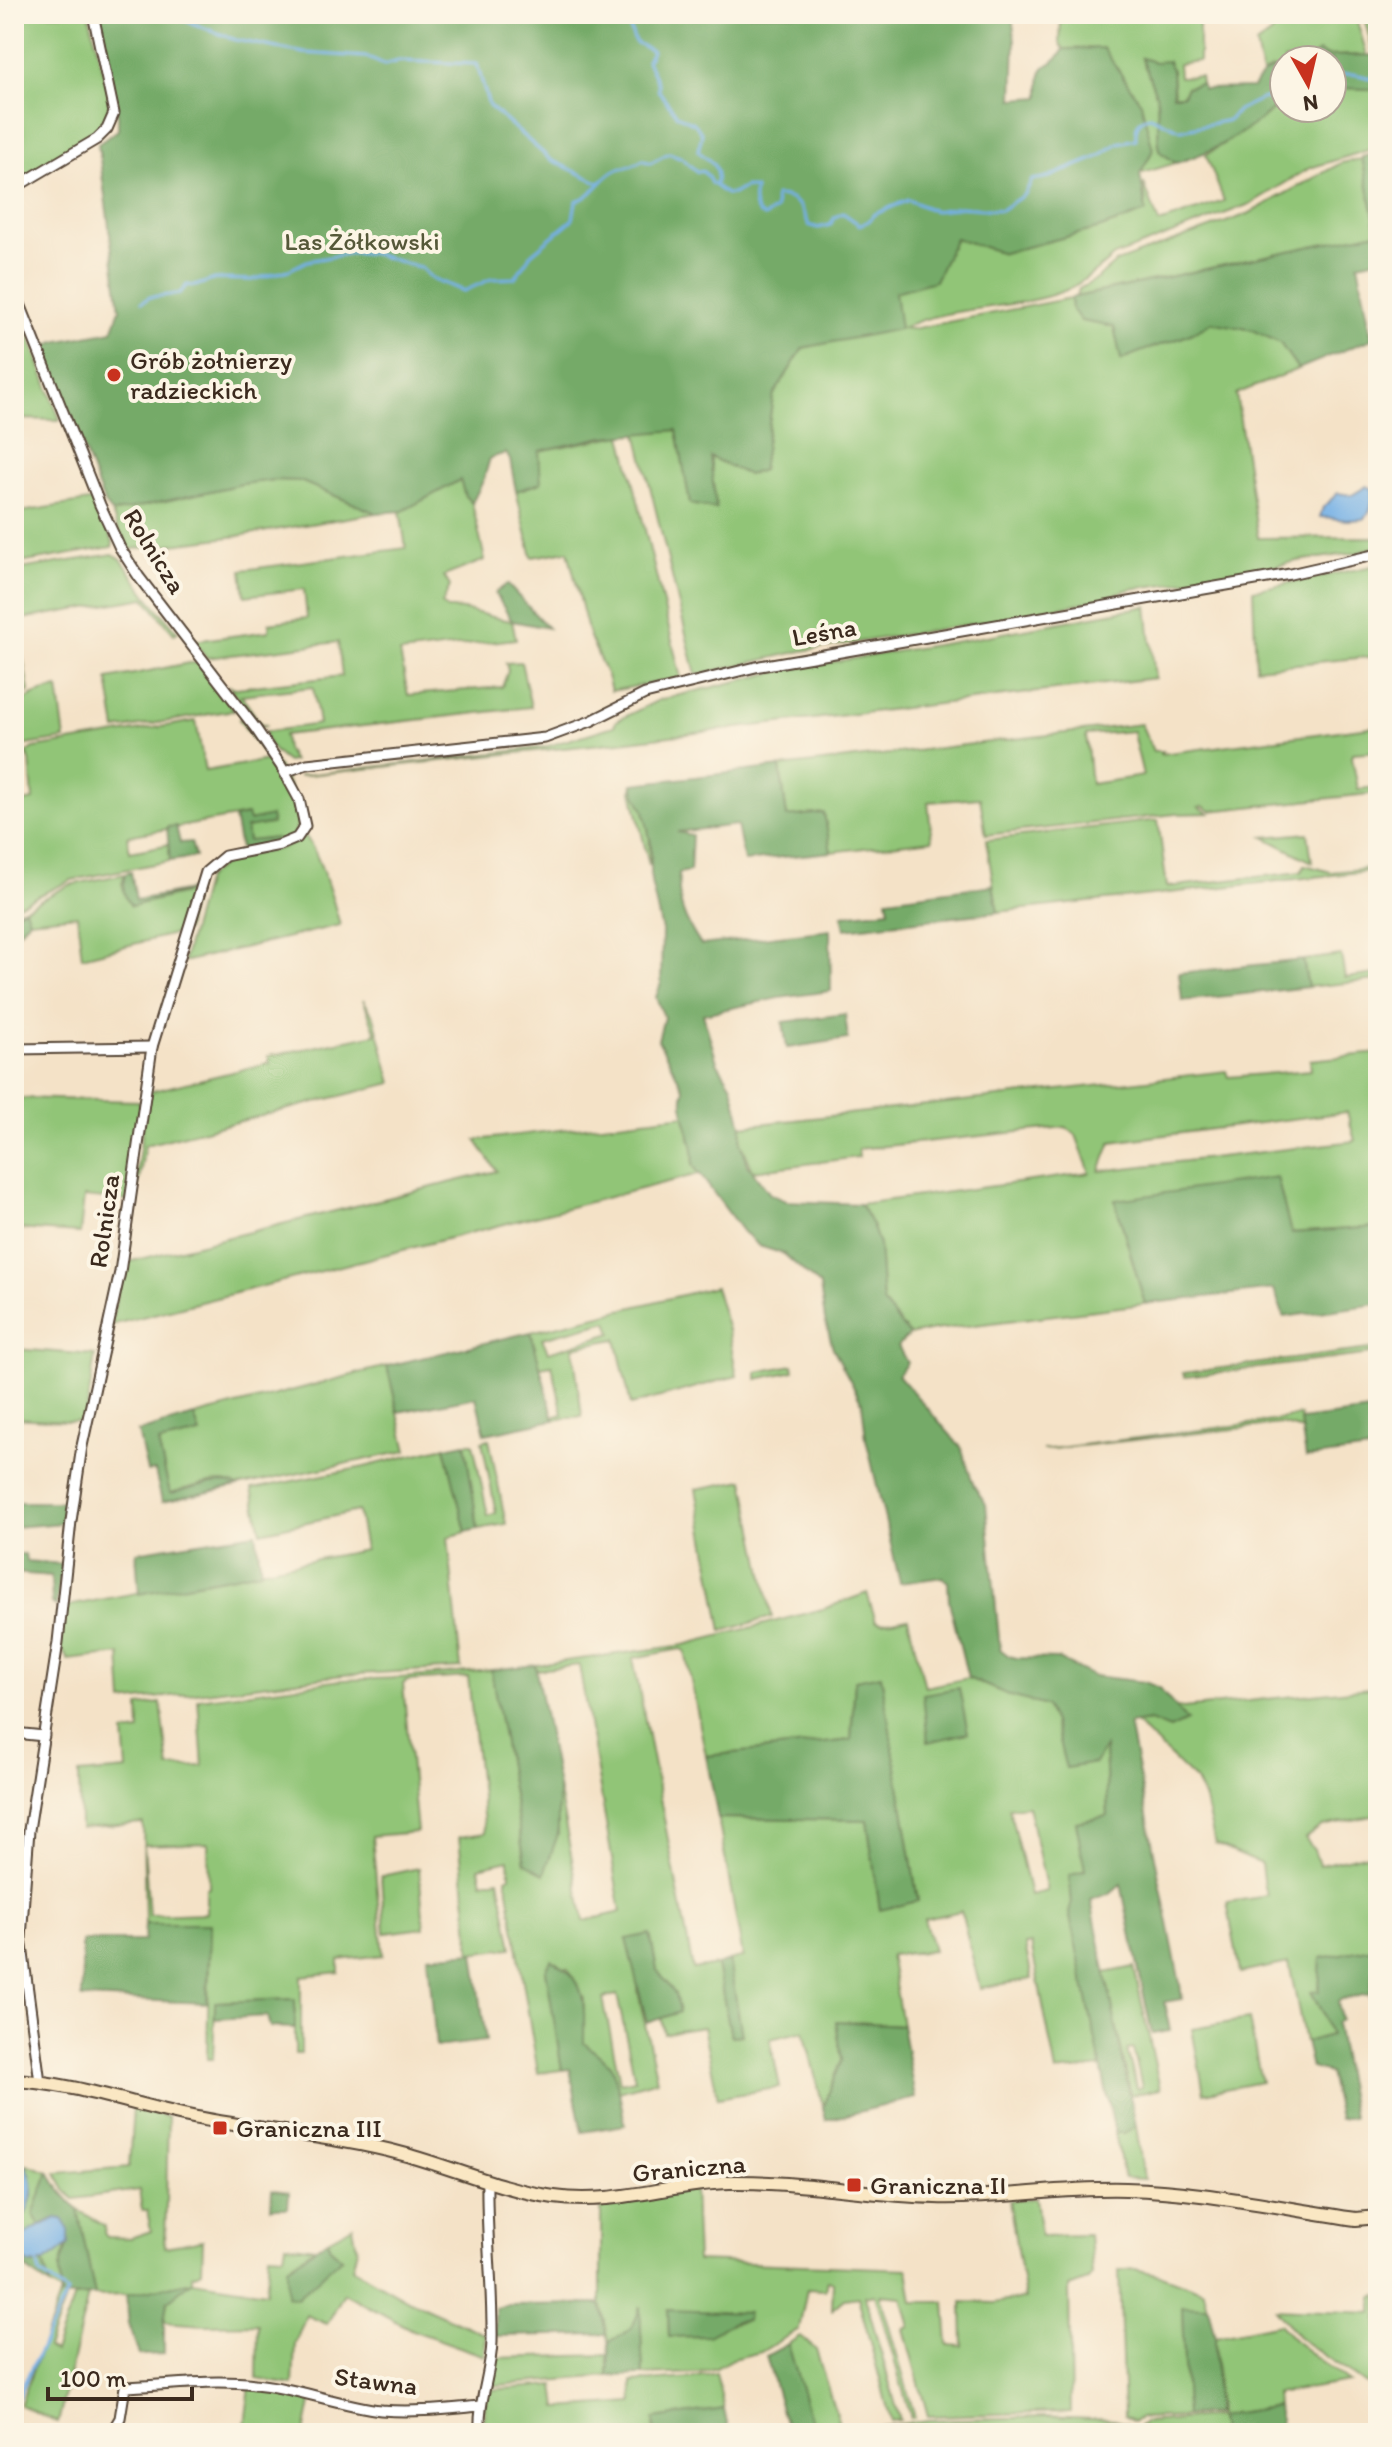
<svg xmlns="http://www.w3.org/2000/svg" width="1392" height="2447" viewBox="0 0 1392 2447" font-family="Itim,sans-serif">
  <style>
    .green { fill: #91c577; stroke: #66784a; stroke-width: 2; fill-rule: evenodd }
    .forest { fill: #74aa68; stroke: #586a43; stroke-width: 2 }
    .water { fill: #75b0e6; stroke: #586d82; stroke-width: 2 }
    .lines { fill: none; stroke-linecap: round; stroke-linejoin: round }
    .stream { stroke: #75b0e6; stroke-width: 3 }
    .street-casing { stroke: #574637; stroke-width: 13 }
    .secondary-casing { stroke: #574637; stroke-width: 16 }
    .street { stroke: #fff; stroke-width: 9 }
    .secondary { stroke: #fae7c3; stroke-width: 12 }
    .poi-dot { fill: #c8321e; stroke: #fcf5e5; stroke-width: 3 }
    .labels { text-anchor: middle; dominant-baseline: central; stroke-width: 8; stroke-linejoin: round; paint-order: stroke }
    .park-label { font-size: 26px; fill: #555839; stroke: #fcf5e5 }
    .poi-label { font-size: 26px; fill: #3b2a1e; stroke: #fcf5e5; text-anchor: start }
    .street-label { font-size: 26px; fill: #3b2a1e; stroke: #fcf5e5 }
  </style>
  <rect width="100%" height="100%" fill="#fcf5e5"/>
  <filter id="ink" filterUnits="userSpaceOnUse"><feTurbulence type="fractalNoise" baseFrequency=".0125" numOctaves="2"/><feDisplacementMap in="SourceGraphic" scale="16" xChannelSelector="R" yChannelSelector="G"/><feConvolveMatrix kernelMatrix="1 2 1 2 8 2 1 2 1" color-interpolation-filters="sRGB"/></filter>
  <filter id="wash" filterUnits="userSpaceOnUse"><feTurbulence type="fractalNoise" baseFrequency=".006" numOctaves="4" result="noise"/><feDisplacementMap in="SourceGraphic" scale="32" xChannelSelector="R" yChannelSelector="G"/><feGaussianBlur stdDeviation="1.8" result="paint"/><feColorMatrix in="noise" values="0 0 0 0 0 0 0 0 0 0 0 0 0 0 0 0 0 1.4 0 .05"/><feComposite in="paint" operator="in"/></filter>
  <g filter="url(#wash)">
    <rect width="100%" height="100%" fill="#f4e2c7"/>
    <!-- green -->
    <g class="green">
      <path d="M14,14H89L110,101L107,122L99,133L14,187Z"/>
      <path d="M1061,14H1199V61L1178,64L1179,77L1200,76L1201,83L1187,87L1183,95H1174L1172,70L1142,59L1157,97L1159,151L1176,163L1143,173L1142,168L1153,150L1140,103L1103,49H1064L1060,43Z"/>
      <path d="M1284,14H1355L1367,55L1325,56L1319,52L1309,60H1284V68L1270,69L1262,74L1256,45L1272,33Z"/>
      <path d="M1378,19V55H1374L1365,22Z"/>
      <path d="M1341,87L1370,89L1377,92L1378,147L1310,168L1250,204L1114,256C1103,266 1078,286 1064,291C1012,311 952,304 902,328L912,329L1071,298L1072,309L1114,327L1122,360C1151,345 1185,341 1212,322L1253,330L1280,343L1298,369L1236,394L1258,538L1378,537V546L1356,553L1297,561L1247,573L1130,589L1102,599L966,625L802,651L696,675L637,433L678,430L690,504L716,508L710,456L748,475L762,470L773,396L803,348L839,339L955,238L1003,253L1101,228L1146,212L1144,183L1159,223L1224,201L1206,155L1267,115L1284,100V108H1332V88Z"/>
      <path d="M1362,159L1378,232L1075,297L1079,289L1097,279L1116,262L1248,214L1341,163Z"/>
      <path d="M14,294L60,420L14,419Z"/>
      <path d="M622,435L681,678L611,691L607,676L589,635L568,551L532,557L516,491L540,483L539,451Z"/>
      <path d="M274,480L300,481L376,513L238,536L125,550L112,513L242,484Z"/>
      <path d="M460,480L465,496L472,503L485,560L444,576L450,586L442,604L447,609C470,608 489,618 512,621L516,639L400,653L408,695L502,687L508,671L506,663L521,662L531,707L284,735L286,749L293,761L287,762C277,755 265,745 265,732L319,724L313,687L241,695L261,724L265,725L258,727L229,686L236,688L342,676L338,642L207,658L193,641L269,631V623L307,618L304,589L245,596L242,570L406,548L400,511Z"/>
      <path d="M95,500L113,542L112,547L14,564V513Z"/>
      <path d="M113,554L121,559L148,597L178,632L174,634L145,598L16,620L29,691L14,704V570Z"/>
      <path d="M1378,565V656L1256,668L1253,590Z"/>
      <path d="M1147,606L1155,678L620,742L298,776L545,747L614,726L616,721L659,700L784,670L966,640Z"/>
      <path d="M189,663H200L234,710L116,730L108,679Z"/>
      <path d="M58,688L65,739L14,747C14,706 16,697 58,688Z"/>
      <path d="M243,718C261,743 316,807 292,837L276,842V838L248,842L246,828L272,823L249,821L247,815L127,836L130,852L170,844V861L72,880L14,907V804L33,800L30,760L26,753L34,748L196,721L205,771L267,760L239,719Z"/>
      <path d="M1141,724L1153,751H1163L1161,754L1378,726V751L1353,753L1352,757L1358,789L1378,787V793L1211,811L1203,806L1199,807L1209,813L1176,814L986,835L980,798L928,802L932,840L831,852L824,813L787,817L780,767ZM1133,731C1135,746 1140,760 1143,776L1091,784L1086,735Z"/>
      <path d="M633,784C635,795 642,803 645,814C650,831 651,847 649,865L632,791Z"/>
      <path d="M1158,820L1167,887L1301,872L1305,865L1331,872L1378,867V870L998,912L986,840Z"/>
      <path d="M1308,833L1312,862L1264,837Z"/>
      <path d="M305,836C319,853 334,902 340,925L183,962L206,879C239,843 270,862 305,836Z"/>
      <path d="M125,874L122,884L131,906L194,891L186,931L82,957L77,915L29,920L25,909L14,914V911L25,908L69,885Z"/>
      <path d="M1341,955L1345,978L1376,974L1378,980L1308,987L1303,960Z"/>
      <path d="M363,999L374,1017L392,1083L145,1145L138,1187L134,1189L148,1092L270,1063L269,1056L376,1034Z"/>
      <path d="M1378,1053V1227L1290,1233L1277,1178L1115,1201L1145,1304L934,1330L909,1335L883,1303L879,1245L872,1225L860,1204L1090,1173L1076,1135L1066,1127L858,1149L859,1157L753,1171L741,1142L742,1126L1226,1071L1228,1077L1311,1070L1310,1060ZM1347,1112L1355,1141L1100,1171L1111,1142Z"/>
      <path d="M14,1098L140,1101L127,1201L84,1197L80,1233L16,1229Z"/>
      <path d="M685,1115L690,1139L695,1151L693,1165L699,1174L111,1325L129,1229L133,1228L130,1236L128,1262L497,1171L476,1140Z"/>
      <path d="M715,1287L728,1330L737,1376L631,1405L616,1339L573,1347L582,1416L554,1420L553,1417L563,1414L552,1365L540,1367L531,1332ZM608,1321L612,1333L548,1352L542,1338Z"/>
      <path d="M1378,1348V1353L1185,1377L1183,1373Z"/>
      <path d="M14,1349L95,1355L85,1422L14,1418Z"/>
      <path d="M793,1365L794,1371L757,1379V1372Z"/>
      <path d="M387,1366L407,1451L238,1486C218,1476 191,1488 170,1493L158,1443L199,1434L194,1416Z"/>
      <path d="M1300,1415L1302,1430L1281,1424L1042,1450L1272,1421Z"/>
      <path d="M489,1439L506,1524L478,1529L465,1443H473L488,1516L496,1513L482,1441Z"/>
      <path d="M445,1447L466,1532L448,1537L461,1668L343,1675L123,1702L120,1654L68,1660L60,1646L67,1606L365,1550L358,1511L261,1532L252,1489L364,1467Z"/>
      <path d="M744,1480L772,1617L722,1631L696,1489Z"/>
      <path d="M867,1593L876,1621L882,1623L908,1618L925,1687L968,1678L1011,1696L1046,1706L1054,1723L1066,1767L1105,1745L1108,1817L1085,1870L1069,1877L1072,1902L1069,1912L1102,2067L1056,2072L1031,1944L1025,1945L1032,1979L980,1988L961,1911L924,1919L933,1951L890,1955L902,2025L836,2021L842,2060L823,2107L804,2031L770,2039L780,2087L718,2098L703,2027L664,2033L661,2018L678,2012L675,1994L657,1970L650,1934L638,1991L657,2080L619,2091L611,2065L584,2043V1998L568,1968L546,1970L562,2070L538,2073L506,1878L510,1876L509,1860L479,1867L482,1882L499,1879L512,1948L471,1953L459,1837L485,1833L468,1677L407,1681L403,1684L417,1832L372,1836L383,1955L339,1960V1972L301,1976V2054H295V1999L215,2002L213,2059H207L210,1924H145L143,1823L80,1828L79,1774L127,1770L124,1733L140,1731L139,1706L161,1703L169,1768L203,1766L198,1699L342,1680L400,1678L491,1670L525,1862L558,1834V1787L584,1921L621,1912L579,1665L537,1670L535,1665L684,1645L823,1609ZM681,1649L685,1651L706,1756L851,1740L855,1680L881,1676L918,1901L880,1909L867,1820L718,1818L743,1957L729,1961L742,2035L731,2036L717,1965L693,1969L633,1658ZM1028,1806L1047,1891L1030,1895L1009,1808ZM208,1843L209,1887L206,1888V1913L149,1915L144,1845ZM617,1995L635,2079L620,2082L603,1998Z"/>
      <path d="M1378,1687V1815L1322,1826L1305,1838L1314,1850L1319,1865L1378,1852V1947L1321,1958L1319,1991L1311,1993L1323,2014L1330,2035L1305,2042L1289,1963L1240,1973L1227,1902L1268,1896L1264,1887L1261,1864L1215,1844L1205,1800L1196,1781L1135,1723L1150,1721L1170,1729L1186,1721L1172,1706L1183,1708Z"/>
      <path d="M419,1868L424,1928L385,1933L381,1876Z"/>
      <path d="M1378,1954V2031H1376L1370,1994L1375,1955Z"/>
      <path d="M1134,1967L1160,2089L1131,2095L1105,1973ZM1133,2049L1142,2087L1137,2089L1127,2050Z"/>
      <path d="M1249,2019L1261,2082L1204,2093L1192,2029Z"/>
      <path d="M133,2107L168,2117L165,2247L203,2240L202,2271L192,2275V2281L266,2292L269,2254L284,2255L286,2244L314,2248L287,2267L341,2258L331,2249L328,2240L353,2226L357,2249L352,2268L410,2301L486,2335L485,2356L412,2330L344,2293L327,2324L306,2315L295,2344L293,2385L257,2379L258,2324L204,2325L164,2322L167,2301L190,2282L126,2295L95,2296L78,2210L105,2226L104,2233L107,2237L130,2238L151,2231L147,2210H142L139,2190L74,2199L65,2190L56,2173L129,2167Z"/>
      <path d="M1136,2126L1144,2179L1124,2178L1115,2133H1124Z"/>
      <path d="M27,2164L49,2172L34,2214L40,2225L19,2239L15,2245L14,2230L33,2193Z"/>
      <path d="M694,2189L697,2261L908,2269L913,2302H945L948,2345L963,2346L962,2302L994,2303L1025,2298L1009,2201L1036,2198L1041,2236L1089,2235L1092,2275L1088,2280L1069,2287L1071,2412L928,2416L904,2329L910,2327L902,2297L880,2295L915,2417L911,2418L875,2294L865,2296L900,2420L891,2421L858,2297L844,2299L832,2309L833,2282L827,2280L825,2290L807,2289L799,2329L761,2352L732,2359L716,2368L699,2373L643,2375L640,2310C632,2331 631,2334 609,2341L601,2304V2205ZM668,2311L746,2320L669,2337Z"/>
      <path d="M69,2244L60,2268L61,2293L50,2286L43,2262Z"/>
      <path d="M1135,2269L1164,2276L1204,2291L1208,2307H1182L1186,2416L1140,2418L1133,2422L1124,2416L1119,2271Z"/>
      <path d="M1378,2295V2392L1300,2339L1275,2309L1373,2313V2297Z"/>
      <path d="M88,2296L58,2423L20,2405L60,2297H66L47,2348L54,2352L74,2297Z"/>
      <path d="M1279,2324L1297,2343L1349,2382L1276,2394L1277,2406L1219,2416L1221,2433H1136L1139,2426L1145,2422L1218,2416L1215,2337Z"/>
      <path d="M800,2336L816,2350L840,2427L814,2433L788,2344Z"/>
      <path d="M608,2355V2376L488,2386L493,2358Z"/>
      <path d="M716,2373L724,2409L654,2419L655,2433H558L557,2430L481,2433L487,2390L555,2385L558,2408L633,2403L632,2382L692,2378Z"/>
      <path d="M250,2385L312,2398L305,2433H244Z"/>
      <path d="M1045,2417L1115,2420L1127,2424L1130,2433H840L928,2420Z"/>
    </g>
    <!-- forest -->
    <g class="forest">
      <path d="M99,14H1012L1015,41L1013,99L1040,97C1039,52 1049,75 1064,49L1103,48L1141,103L1153,150L1140,174L1146,212L1101,228L1003,253L955,238L935,281L895,292L900,329L803,348L773,396L762,470L748,475L710,457L716,509L690,504L677,430L603,437L539,451L541,483L516,491L510,460L506,453L490,458L484,479L472,503L465,496L460,480L403,511L376,513L300,481L274,480L242,484L112,513L103,500L45,347L55,342L112,331L120,309L98,144L118,130V116Z"/>
      <path d="M1319,52L1325,56L1378,55V93L1370,89L1332,88V60H1309Z"/>
      <path d="M1142,58L1155,62L1168,61L1172,70L1173,95H1183L1187,87L1201,83L1203,89L1253,88C1261,73 1267,69 1284,68V100C1252,129 1217,151 1176,163L1159,151L1157,97Z"/>
      <path d="M1378,153V259L1358,263L1372,339L1298,369L1280,343L1253,330L1212,322C1185,341 1151,345 1121,360L1114,327L1081,321L1072,309L1071,298L1377,232L1362,157Z"/>
      <path d="M507,584L548,628L512,621L495,593Z"/>
      <path d="M780,767L787,817L824,813L831,852L744,861L737,825L677,832L692,835L690,871L679,873C677,903 684,920 701,945L830,930L831,991L779,998L703,1014L717,1062L732,1086L742,1126L741,1142L748,1165L770,1194L786,1201L860,1204L872,1225L879,1245L883,1303L909,1335L898,1346L907,1363L898,1375L961,1447L974,1486L986,1504L1000,1649L1009,1656L1017,1658L1058,1659L1093,1676L1145,1682L1159,1688L1187,1721L1170,1729L1150,1721L1129,1724L1180,1984L1182,1999L1164,2002L1170,2031L1152,2034L1121,1884L1110,1893L1091,1900L1136,2126L1124,2133H1115L1069,1912L1072,1902L1069,1876L1085,1870L1076,1822L1108,1816L1105,1747L1095,1763L1066,1768L1054,1723L1046,1706L1011,1696L968,1678L949,1601L948,1582L943,1577L900,1583L866,1439L862,1403L833,1348L825,1320L820,1286L784,1254L759,1246L743,1232L693,1165C697,1140 678,1116 684,1089L658,1040L664,1017L656,997L661,983L662,931L651,882V843L644,811L635,792L633,784Z"/>
      <path d="M247,815L249,821L271,816L272,824L246,828L248,841L276,838V842L240,849L234,818Z"/>
      <path d="M176,826L180,843L191,842L195,857L170,861L167,827Z"/>
      <path d="M131,872L136,900L195,889L131,906C123,895 122,887 125,874Z"/>
      <path d="M993,885L998,912L845,929L842,915L889,910L887,899Z"/>
      <path d="M25,908L29,920L14,937V914Z"/>
      <path d="M1303,960L1308,987L1182,1001L1179,973Z"/>
      <path d="M845,1014L848,1039L787,1048L783,1022Z"/>
      <path d="M1277,1177L1291,1233L1378,1227V1304L1284,1317L1274,1289L1145,1304L1115,1200Z"/>
      <path d="M531,1332L554,1420L485,1434L476,1397L398,1412L387,1366Z"/>
      <path d="M1378,1410V1449L1306,1458L1300,1420Z"/>
      <path d="M194,1416L200,1434L158,1443L170,1493C192,1489 218,1476 238,1486L162,1502L155,1471L147,1472L138,1432Z"/>
      <path d="M465,1443L478,1529L466,1532L445,1447Z"/>
      <path d="M14,1502H64L63,1523L14,1527Z"/>
      <path d="M256,1533L261,1571L139,1594L136,1552Z"/>
      <path d="M14,1554H25L26,1561L62,1564L56,1606L52,1603L51,1576L14,1573Z"/>
      <path d="M535,1665L558,1787V1834L544,1874L525,1862L491,1670Z"/>
      <path d="M881,1675L918,1901L880,1910L867,1820L718,1818L706,1756L851,1740L855,1680Z"/>
      <path d="M959,1688L968,1733L928,1742L923,1694Z"/>
      <path d="M145,1924H210L207,2003L82,1998V1941H144Z"/>
      <path d="M650,1934L657,1970L675,1994L679,2012L647,2023L626,1939Z"/>
      <path d="M1378,1947L1370,1994L1342,1999L1338,2002L1341,2020L1336,2023L1353,2117L1339,2119L1329,2073L1311,2068L1305,2042L1330,2035L1323,2014L1311,1992L1319,1991L1321,1958Z"/>
      <path d="M474,1952L486,2041L436,2047L428,1956Z"/>
      <path d="M551,1960C589,1978 584,2007 584,2043L611,2065L619,2091L625,2125L582,2132L570,2069L562,2070L546,1970Z"/>
      <path d="M729,1961L742,2035L731,2036L717,1965Z"/>
      <path d="M295,1999V2028L270,2027L267,2016L215,2019V2002Z"/>
      <path d="M836,2021L902,2025L915,2098L826,2120L823,2107L842,2060Z"/>
      <path d="M49,2172L61,2191L78,2210L95,2296L60,2297C62,2288 60,2280 60,2271C62,2243 82,2242 56,2218L40,2225L33,2214Z"/>
      <path d="M272,2190L289,2192L288,2208H271Z"/>
      <path d="M328,2240L331,2249L341,2258L297,2298L287,2296V2267Z"/>
      <path d="M14,2244L21,2257L32,2265L43,2262L50,2286L14,2261Z"/>
      <path d="M192,2281L167,2301L164,2322V2354L139,2355L129,2324L126,2295Z"/>
      <path d="M601,2304L607,2334L495,2336V2308L508,2305Z"/>
      <path d="M640,2306L643,2375L608,2376L609,2341C629,2334 635,2327 640,2306Z"/>
      <path d="M1182,2306L1208,2307L1215,2337L1216,2413L1186,2416Z"/>
      <path d="M668,2310L748,2313L746,2320L735,2321L708,2336L669,2337Z"/>
      <path d="M788,2344L814,2433H788L766,2356Z"/>
      <path d="M1277,2406L1281,2433H1221L1219,2416Z"/>
      <path d="M724,2409L729,2433H655L654,2419Z"/>
    </g>
    <!-- water -->
    <g class="water">
      <path d="M1367,486L1373,489C1373,498 1372,513 1364,519L1347,520L1320,517L1323,507L1338,493L1352,495Z"/>
      <path d="M14,2163L25,2165C40,2186 30,2213 14,2230Z"/>
      <path d="M56,2218L62,2219L69,2230V2244C50,2260 27,2280 15,2245L27,2233Z"/>
    </g>
    <g class="lines">
      <!-- stream -->
      <g class="stream">
        <path d="M625,14L635,42L652,51L647,61L658,84V90L677,115L695,124L702,134L698,151C711,163 721,165 715,185"/>
        <path d="M184,20L236,40L304,53L366,57L384,65L399,61L477,64L489,106L551,160L600,183"/>
        <path d="M1332,78C1350,70 1360,76 1378,80"/>
        <path d="M142,302L150,297L179,294L187,285L195,286L215,279L252,280L289,270L307,261L353,253L374,254L421,268L431,278L464,291L491,279L515,278L531,254L573,219L576,201C594,197 601,176 618,169C628,166 634,166 643,160L650,163L669,153L682,158L697,172L702,171L707,175L711,183L726,194H733L745,187L755,189C753,199 752,211 764,217L776,209L775,196C796,196 802,207 809,225L818,228L830,225L835,217L843,213L860,225L869,221L873,215L908,200L935,211L959,207L1001,210L1025,194L1032,180L1049,177L1098,157L1118,143L1136,139C1135,127 1138,118 1150,116L1181,130L1229,120L1238,110L1261,99L1284,93"/>
        <path d="M14,2228L27,2237"/>
        <path d="M14,2405L67,2293L40,2273L37,2262"/>
      </g>
    </g>
  </g>
  <g filter="url(#ink)">
    <g class="lines">
      <!-- street casing -->
      <g class="street-casing">
        <g id="street">
          <path d="M14,188L97,139L107,129L114,113L93,14"/>
          <path d="M14,289L100,505L120,548L139,577L256,729L281,766L299,799L305,826L297,838L280,845L225,856L206,872L152,1047L120,1272L82,1446L71,1521L58,1642L29,1830L21,1938L40,2082"/>
          <path d="M285,772L307,764L545,738L591,721L645,694L760,666L1290,574L1378,554"/>
          <path d="M14,1049L152,1047"/>
          <path d="M14,1733L44,1736"/>
          <path d="M111,2433L120,2418L125,2387C167,2385 214,2379 255,2384C298,2388 338,2405 381,2410C414,2413 447,2409 480,2406"/>
          <path d="M480,2433C478,2401 491,2373 492,2342C493,2288 486,2235 487,2181"/>
        </g>
      </g>
      <!-- secondary casing -->
      <g class="secondary-casing">
        <path id="secondary" d="M14,2080C72,2083 131,2104 188,2116C259,2131 333,2135 403,2154C454,2168 502,2190 554,2197C614,2206 671,2183 730,2182C798,2181 867,2195 935,2197C999,2199 1062,2187 1126,2189C1203,2191 1280,2208 1356,2219L1378,2217"/>
      </g>
      <!-- street -->
      <use href="#street" class="street"/>
      <!-- secondary -->
      <use href="#secondary" class="secondary"/>
    </g>
  </g>
  <!-- markers -->
  <g class="poi-dot">
    <circle cx="114" cy="375" r="8"/>
    <rect x="212" y="2120" width="16" height="16" rx="4"/>
    <rect x="846" y="2177" width="16" height="16" rx="4"/>
  </g>
  <g class="labels">
    <!-- park labels -->
    <g class="park-label">
      <text x="362" y="241">Las Żółkowski</text>
    </g>
    <!-- poi labels -->
    <g class="poi-label">
      <text x="130" y="360">Grób żołnierzy<tspan x="130" dy="30">radzieckich</tspan></text>
      <text x="236" y="2128">Graniczna III</text>
      <text x="870" y="2185">Graniczna II</text>
    </g>
    <!-- street labels -->
    <g class="street-label">
      <text transform="translate(155 551) rotate(58)">Rolnicza</text>
      <text transform="translate(824 632) rotate(-10)">Leśna</text>
      <text transform="translate(104 1221) rotate(-82)">Rolnicza</text>
      <text transform="translate(689 2168) rotate(-5)">Graniczna</text>
      <text transform="translate(376 2381) rotate(7)">Stawna</text>
    </g>
  </g>
  <!-- margin -->
  <rect width="1392" height="2447" fill="none" stroke="#fcf5e5" stroke-width="48"/>
  <!-- north arrow -->
  <g transform="translate(1308 84) rotate(172)"><circle r="38" fill="#fcf5e5" stroke="#afa495" stroke-width="2"/>
  <path d="M0-6L14 30L0 20L-14 30Z" fill="#c8321e"/>
  <text y="-12" font-size="22" font-weight="bold" text-anchor="middle" fill="#3b2a1e">N</text>
  </g>
  <!-- scale -->
  <path d="M48 2387v12h144v-12" fill="none" stroke="#3b2a1e" stroke-width="4"/>
  <text x="60" y="2387" font-size="24" fill="#3b2a1e" stroke="#fcf5e5" stroke-width="6" paint-order="stroke">100 m</text>
</svg>
